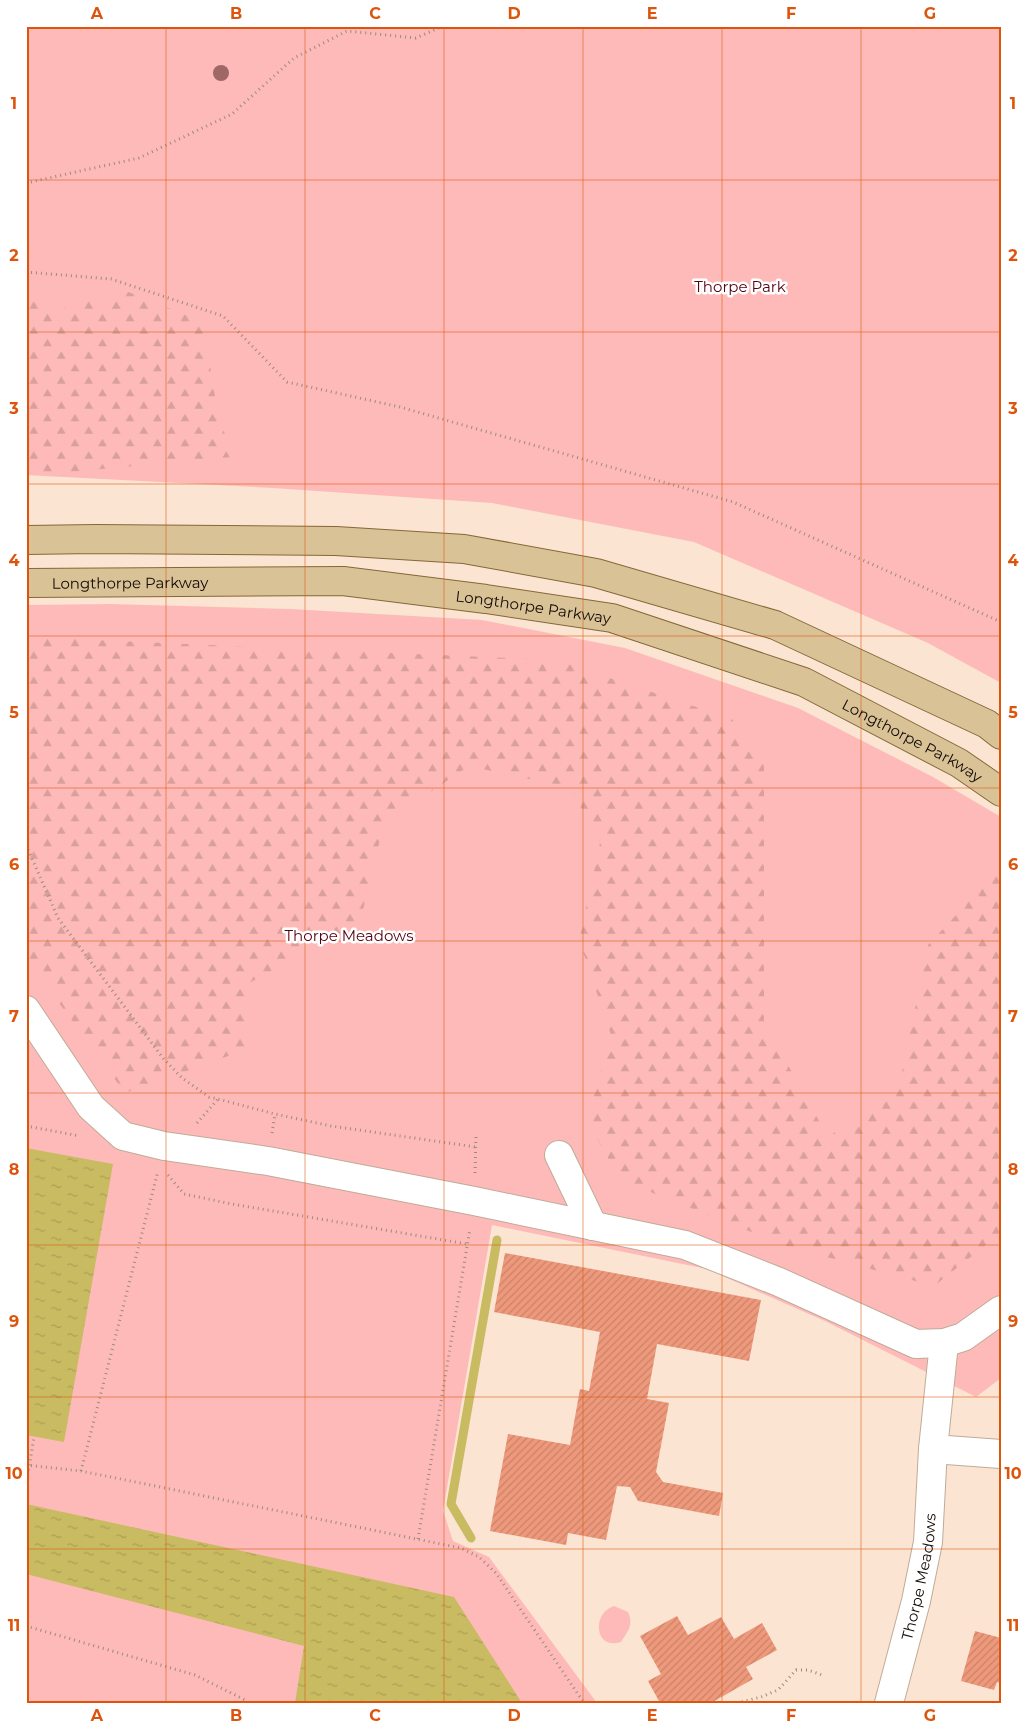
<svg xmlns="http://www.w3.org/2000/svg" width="1027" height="1729" viewBox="0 0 1027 1729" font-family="Montserrat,sans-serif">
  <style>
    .green { fill: #febab8 }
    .forest { fill: url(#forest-firs) }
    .water { fill: url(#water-ripples) }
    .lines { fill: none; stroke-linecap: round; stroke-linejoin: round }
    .stream { stroke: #c9bb62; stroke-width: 9 }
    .building { fill: url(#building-hatch) }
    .minor-casing { stroke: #c0ab99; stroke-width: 30 }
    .major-casing { stroke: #846837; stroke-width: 30 }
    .path { stroke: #9b8b7e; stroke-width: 3; stroke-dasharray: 1 4; stroke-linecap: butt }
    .minor { stroke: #fff; stroke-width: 28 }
    .major { stroke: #dac297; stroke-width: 28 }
    .tree { fill: #a06767 }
    .grid { fill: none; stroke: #dd550c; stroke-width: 1; stroke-opacity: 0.55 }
    .labels { text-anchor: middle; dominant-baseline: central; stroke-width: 5; stroke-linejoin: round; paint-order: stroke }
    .park-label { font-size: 15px; fill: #550110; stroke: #fff }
    .street-label { font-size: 15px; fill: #120a05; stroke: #fff }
    .neatline { fill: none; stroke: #dd550c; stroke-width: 2 }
    .grid-label { font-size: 16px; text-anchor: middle; font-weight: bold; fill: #dd550c }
  </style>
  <defs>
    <pattern id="forest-firs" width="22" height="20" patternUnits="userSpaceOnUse" patternTransform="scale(1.25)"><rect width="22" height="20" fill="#febab8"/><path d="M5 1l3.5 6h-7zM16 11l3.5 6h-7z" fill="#d99f9d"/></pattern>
    <pattern id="water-ripples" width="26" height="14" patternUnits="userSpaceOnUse" patternTransform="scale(1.25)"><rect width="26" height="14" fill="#c9bb62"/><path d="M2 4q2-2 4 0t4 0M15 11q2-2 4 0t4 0" fill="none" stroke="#ac9f54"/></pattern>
    <pattern id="building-hatch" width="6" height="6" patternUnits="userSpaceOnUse" patternTransform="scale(1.25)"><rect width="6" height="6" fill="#ee997b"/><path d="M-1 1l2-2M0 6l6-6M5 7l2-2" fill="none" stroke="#cb8269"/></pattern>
  </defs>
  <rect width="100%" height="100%" fill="#fbe4d2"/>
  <!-- green -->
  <g class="green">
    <path d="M26,26H1001V683L928,643L694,542L492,503L273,488L26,475Z"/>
    <path d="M111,604L291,609L482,620L625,648L798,708L933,777L1001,817V1378L976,1397L827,1322L707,1269L492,1225L443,1511L453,1541L489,1557L597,1703H26V605Z"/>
    <path d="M614,1606L628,1612C634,1625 628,1631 621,1642C595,1651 591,1613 614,1606Z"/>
  </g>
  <!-- forest -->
  <g class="forest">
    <path d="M26,288L52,312L126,291L203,322L217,409L232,457L36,475L26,470Z"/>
    <path d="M26,637L556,660L732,719L764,759V1022L828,1137L899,1087L928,945L1001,867V1233L934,1286L789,1247L620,1180L587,1120L611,1035L579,940L600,843L570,788L469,766L384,823L360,922L249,983L245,1050L125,1093L26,958Z"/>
  </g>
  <!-- water -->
  <g class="water">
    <path d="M26,1148L113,1164L64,1442L26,1435Z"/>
    <path d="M26,1504L454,1597L522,1703H295L304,1646L26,1574Z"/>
  </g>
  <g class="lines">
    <!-- stream -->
    <path class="stream" d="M471,1538L451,1504L497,1240"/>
  </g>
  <!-- building -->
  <g class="building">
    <path d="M505,1253L761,1300L749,1361L657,1344L647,1399L669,1403L656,1472L663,1482L723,1493L719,1516L638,1501L630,1487L617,1486L606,1540L568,1533L566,1545L490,1531L508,1434L570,1445L580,1389L589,1391L600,1332L494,1312Z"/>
    <path d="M677,1616L688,1635L721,1617L734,1639L762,1623L777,1650L746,1667L753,1679L711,1703H660L648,1681L661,1674L640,1636Z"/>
    <path d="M975,1631L1001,1638V1683L997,1682L994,1690L961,1681Z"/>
  </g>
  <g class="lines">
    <!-- minor casing -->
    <g class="minor-casing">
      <g id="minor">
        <path d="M26,1010L91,1107L123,1136L164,1146L268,1161L474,1201L685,1245L779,1282L916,1344L944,1343L963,1337L1001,1310"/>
        <path d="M559,1155L593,1226"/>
        <path d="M933,1449L1001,1454"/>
        <path id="s1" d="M889,1703L916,1601L928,1542L933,1449L944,1343"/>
      </g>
    </g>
    <!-- major casing -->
    <g class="major-casing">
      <g id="major">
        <path d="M26,540L95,539L336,541L464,549L596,573L775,625L987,724L1001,735"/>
        <path id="s2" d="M26,583L343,581L486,599L612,618L804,682L959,763L1001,792"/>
      </g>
    </g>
    <!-- path -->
    <g class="path">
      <path d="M26,183L139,158L232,114L294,58L347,31L416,38L443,26"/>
      <path d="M26,272L111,279L223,316L287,382L400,407L733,502L1001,622"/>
      <path d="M26,845L58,918L163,1058L182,1078L209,1097L218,1099L275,1114L331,1126L476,1147"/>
      <path d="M197,1123L218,1099"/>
      <path d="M26,1126L80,1136"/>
      <path d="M272,1133L275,1114"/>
      <path d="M475,1173L476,1134"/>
      <path d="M168,1175L184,1194L232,1204L467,1244"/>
      <path d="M26,1465L81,1471L461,1548L479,1557L496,1573L584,1703"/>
      <path d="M81,1471L158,1171"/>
      <path d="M26,1485L34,1437"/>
      <path d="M418,1539L470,1229"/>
      <path d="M26,1626L195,1675L245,1700L247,1703"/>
      <path d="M737,1703L761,1697L778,1690L796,1670H808L822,1675"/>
    </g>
    <!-- minor -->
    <use href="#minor" class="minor"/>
    <!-- major -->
    <use href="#major" class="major"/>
  </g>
  <!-- trees -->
  <circle class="tree" cx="221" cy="73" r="8"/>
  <!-- grid -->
  <path class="grid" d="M166,26V1703M305,26V1703M444,26V1703M583,26V1703M722,26V1703M861,26V1703M26,180H1001M26,332H1001M26,484H1001M26,636H1001M26,788H1001M26,941H1001M26,1093H1001M26,1245H1001M26,1397H1001M26,1549H1001"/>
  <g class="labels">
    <!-- park labels -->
    <g class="park-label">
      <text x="740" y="286">Thorpe Park</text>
      <text x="349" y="935">Thorpe Meadows</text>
    </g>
    <!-- street labels -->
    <g class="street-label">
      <text stroke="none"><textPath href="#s2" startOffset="104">Longthorpe Parkway</textPath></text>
      <text stroke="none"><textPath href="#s2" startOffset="509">Longthorpe Parkway</textPath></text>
      <text stroke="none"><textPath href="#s2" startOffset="914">Longthorpe Parkway</textPath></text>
      <text stroke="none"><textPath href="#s1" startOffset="130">Thorpe Meadows</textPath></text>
    </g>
  </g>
  <!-- border -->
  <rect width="1027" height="1729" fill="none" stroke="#ffffff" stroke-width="55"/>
  <rect x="28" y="28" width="972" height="1674" class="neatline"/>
  <g class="grid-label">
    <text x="97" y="19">A</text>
    <text x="236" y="19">B</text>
    <text x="375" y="19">C</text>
    <text x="514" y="19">D</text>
    <text x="652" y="19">E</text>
    <text x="791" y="19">F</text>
    <text x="930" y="19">G</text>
    <text x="14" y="109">1</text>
    <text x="1013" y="109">1</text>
    <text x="14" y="261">2</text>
    <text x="1013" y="261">2</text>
    <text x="14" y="414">3</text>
    <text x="1013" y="414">3</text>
    <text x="14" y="566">4</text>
    <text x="1013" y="566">4</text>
    <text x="14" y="718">5</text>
    <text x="1013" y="718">5</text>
    <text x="14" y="870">6</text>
    <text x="1013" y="870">6</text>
    <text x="14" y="1022">7</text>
    <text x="1013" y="1022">7</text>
    <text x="14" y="1175">8</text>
    <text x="1013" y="1175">8</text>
    <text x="14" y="1327">9</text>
    <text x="1013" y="1327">9</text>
    <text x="14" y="1479">10</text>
    <text x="1013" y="1479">10</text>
    <text x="14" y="1631">11</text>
    <text x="1013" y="1631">11</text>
    <text x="97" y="1721">A</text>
    <text x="236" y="1721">B</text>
    <text x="375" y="1721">C</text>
    <text x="514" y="1721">D</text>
    <text x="652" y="1721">E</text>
    <text x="791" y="1721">F</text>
    <text x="930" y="1721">G</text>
  </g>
</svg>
